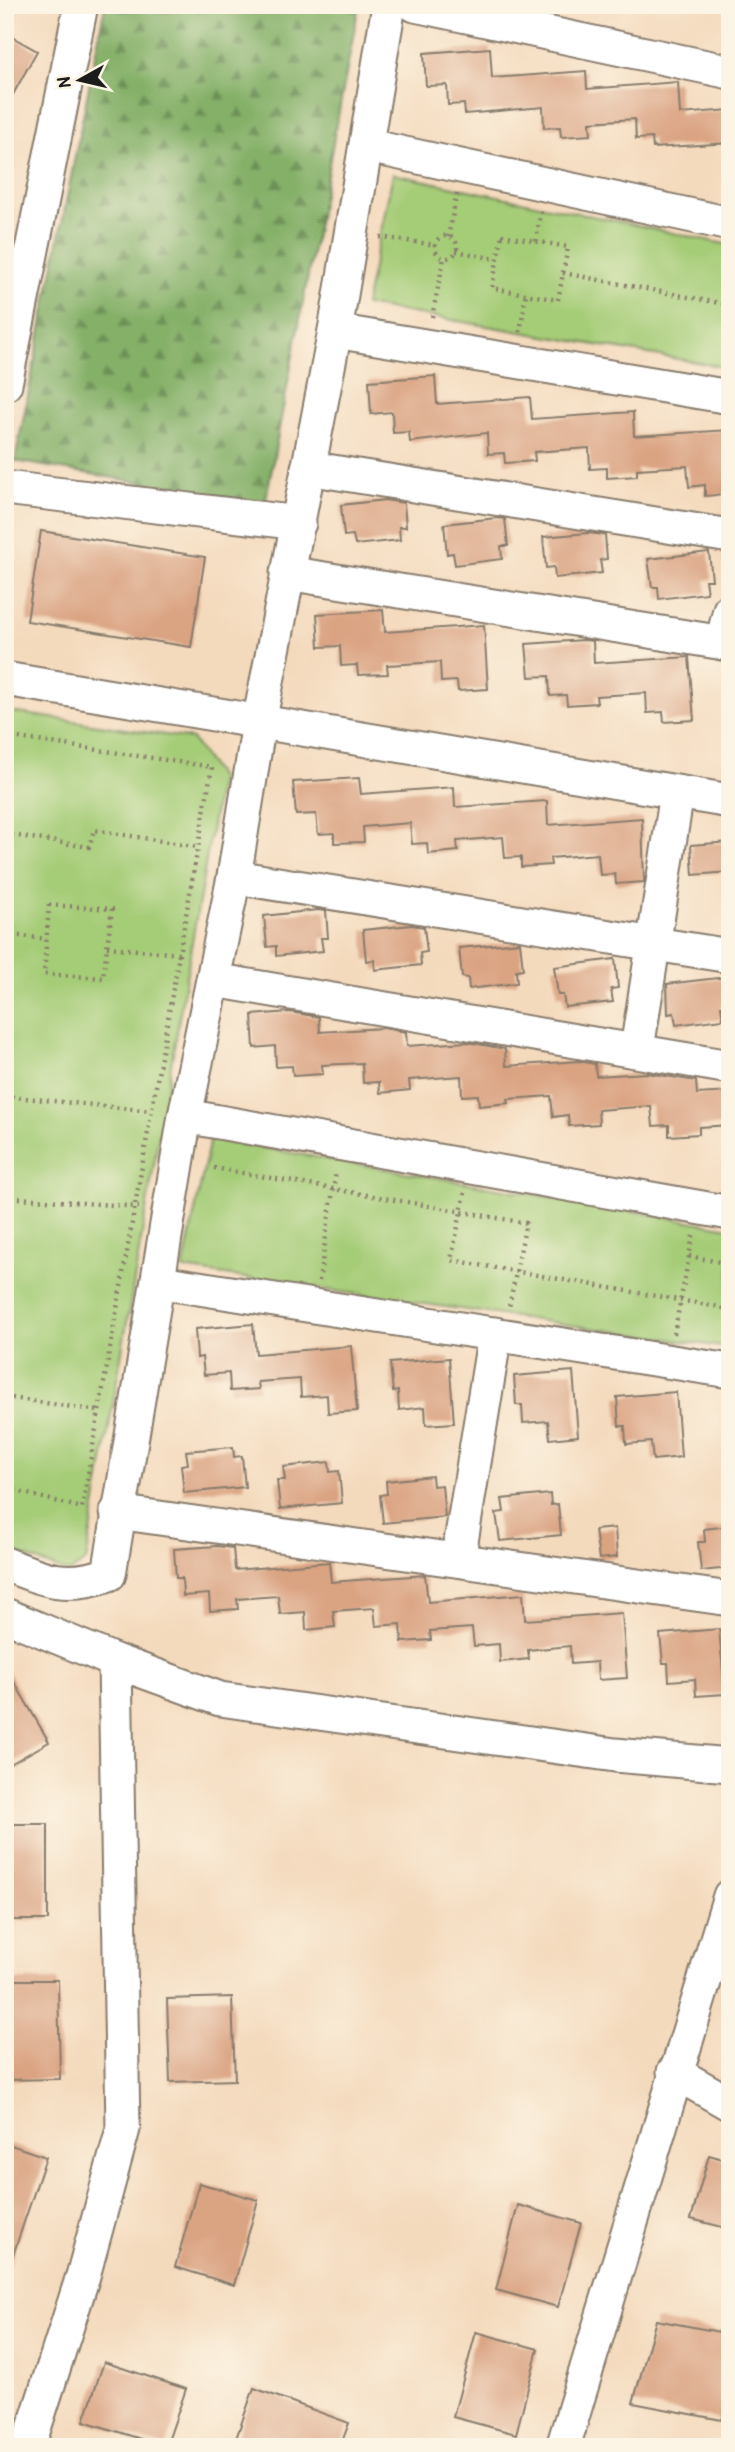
<svg xmlns="http://www.w3.org/2000/svg" width="735" height="2452" viewBox="0 0 735 2452" font-family="'Patrick Hand',sans-serif">
  <style>
    .forest { fill: url(#forest-firs); stroke: #506642; stroke-width: 2 }
    .green { fill: #a5cc77; stroke: #60744a; stroke-width: 2 }
    .building { fill: #daa382 }
    .lines { fill: none; stroke-linecap: round; stroke-linejoin: round }
    .minor-casing { stroke: #887b6c; stroke-width: 37 }
    .path { stroke: #887b6c; stroke-width: 4.5; stroke-dasharray: 2 5; stroke-linecap: butt }
    .minor { stroke: #fff; stroke-width: 33 }
  </style>
  <defs>
    <pattern id="forest-firs" width="22" height="20" patternUnits="userSpaceOnUse" patternTransform="scale(1.75)"><rect width="22" height="20" fill="#84b068"/><path d="M5 1l3.5 6h-7zM16 11l3.5 6h-7z" fill="#6b8e55"/></pattern>
  </defs>
  <rect width="100%" height="100%" fill="#fcf5e5"/>
  <filter id="ink" filterUnits="userSpaceOnUse"><feTurbulence type="fractalNoise" baseFrequency=".0143" numOctaves="2"/><feDisplacementMap in="SourceGraphic" scale="14" xChannelSelector="R" yChannelSelector="G"/><feConvolveMatrix kernelMatrix="1 2 1 2 8 2 1 2 1" color-interpolation-filters="sRGB"/></filter>
  <filter id="wash" filterUnits="userSpaceOnUse"><feTurbulence type="fractalNoise" baseFrequency=".00686" numOctaves="4" result="noise"/><feDisplacementMap in="SourceGraphic" scale="28" xChannelSelector="R" yChannelSelector="G"/><feGaussianBlur stdDeviation="1.57" result="paint"/><feColorMatrix in="noise" values="0 0 0 0 0 0 0 0 0 0 0 0 0 0 0 0 0 1.4 0 .05"/><feComposite in="paint" operator="in"/></filter>
  <g filter="url(#wash)">
    <rect width="100%" height="100%" fill="#f4dabd"/>
    <!-- forest -->
    <path class="forest" d="M105,5H359L265,504L15,461Z"/>
    <!-- green -->
    <g class="green">
      <path d="M393,174L730,245V368L365,305Z"/>
      <path d="M5,711L192,739L220,779L86,1561L69,1573L5,1549Z"/>
      <path d="M210,1139L730,1228V1348L183,1269Z"/>
    </g>
    <g id="blocks">
      <!-- building -->
      <g class="building">
        <path d="M5,33L37,51L5,109Z"/>
        <path d="M490,48L492,78L586,71L587,89L678,82L680,114L730,110V143L653,148L652,138L636,139L635,119L590,122L591,135L561,137L560,127L544,128L543,107L465,114L464,104L448,105L447,85L426,86L424,53Z"/>
        <path d="M435,376L437,404L530,397L532,419L633,412L634,436L730,430V494L705,496V485L689,487L687,466L637,469V476L607,478V468L590,469L589,448L534,452L535,461L505,463L504,453L488,454L487,433L410,442L409,432L393,433L392,412L371,414L369,381Z"/>
        <path d="M385,500L404,503L406,527H399L400,540L355,545L353,535L344,536L341,505Z"/>
        <path d="M497,518L505,519L508,546H501L502,559L455,565L453,553L447,554L444,524Z"/>
        <path d="M41,531L205,557L191,647L27,621Z"/>
        <path d="M588,533L605,535L607,559L600,560L602,573L555,578L554,567L546,568L543,537Z"/>
        <path d="M709,552L712,580H705L707,593L659,599L658,587H652L648,559Z"/>
        <path d="M383,610L385,632L484,625L488,689L458,691L457,681L441,682L440,662L387,665L388,674L358,675L357,665L341,666L340,646L319,647L317,614Z"/>
        <path d="M584,640L593,641L594,663L689,657L694,720L664,722L663,712L647,713L646,693L596,696L597,703L567,705L566,695L550,696L549,676L529,677L526,644Z"/>
        <path d="M359,778L361,794L454,787L455,807L547,801L548,825L642,818L644,882L616,884L615,874L600,875L598,854L550,858L551,865L521,867V857L505,858L503,837L457,841L458,851L428,854L427,843L412,844L410,823L363,827L364,842L334,843V833L318,834L316,814L296,815L293,782Z"/>
        <path d="M730,842V872L693,875L691,845Z"/>
        <path d="M318,910L326,911L328,938H321L323,951L276,956V946L267,947L264,916Z"/>
        <path d="M412,925L424,927L427,952L420,953L421,965L375,970L374,960L366,961L363,930Z"/>
        <path d="M520,942L523,969L516,970L517,983L469,989L468,978L462,977L459,948Z"/>
        <path d="M615,959L618,988L611,989L613,1002L565,1007L563,995H558L554,967Z"/>
        <path d="M726,977L729,1006H721L723,1019L676,1025L674,1013L668,1014L667,984Z"/>
        <path d="M290,1012L319,1017L320,1032L383,1028L406,1032L407,1046L467,1042L505,1049L506,1066L579,1061L595,1064L596,1076L648,1073L696,1081L697,1094L730,1092V1125L699,1127V1134L669,1136V1125L653,1126L651,1106L598,1110L599,1124L569,1126L568,1115L553,1117L551,1096L508,1099L509,1103L479,1106L478,1095L462,1096L461,1076L409,1080L410,1090L380,1093L379,1082L363,1083L362,1063L322,1065L323,1074L293,1076L292,1066L276,1067L275,1046L254,1048L252,1015Z"/>
        <path d="M253,1324L256,1354L351,1346L357,1411L328,1413L327,1395L301,1397L300,1379L258,1382L259,1389L230,1391L229,1373L204,1375L202,1357L197,1358L195,1329Z"/>
        <path d="M449,1358L454,1423L426,1425L425,1407L399,1410L398,1391L393,1392L390,1363Z"/>
        <path d="M573,1371L578,1436L550,1439L548,1421L523,1423L522,1405H516L514,1376Z"/>
        <path d="M676,1392L681,1457L653,1460L651,1442L626,1444L625,1426H619L617,1397Z"/>
        <path d="M233,1447L234,1457L242,1456L245,1487L184,1493L181,1465L188,1464L186,1451Z"/>
        <path d="M329,1462L330,1472L339,1471L342,1503L280,1509L277,1480H285L283,1467Z"/>
        <path d="M432,1476L433,1486L442,1485L445,1517L383,1523L380,1495L387,1494L386,1481Z"/>
        <path d="M550,1494L551,1505L558,1504L561,1535L500,1541L496,1513L504,1512L502,1499Z"/>
        <path d="M730,1526V1568L701,1571L698,1542H705L704,1529Z"/>
        <path d="M615,1528L617,1557L599,1559L595,1530Z"/>
        <path d="M217,1546L233,1548L235,1570L329,1562L331,1582L425,1575L428,1602L523,1594L525,1620L622,1613L627,1678L598,1680L597,1662L571,1664L570,1646L528,1650L529,1659L500,1662L499,1644L474,1646L472,1628L430,1631L431,1640L402,1642L401,1624L376,1626L374,1608L333,1611L335,1627L306,1630L305,1612L280,1614L278,1596L237,1599L238,1609L210,1611L209,1594L183,1596L182,1578H176L174,1549Z"/>
        <path d="M719,1629L725,1694L696,1696L695,1679L669,1681L668,1663H663L660,1634Z"/>
        <path d="M5,1666L49,1742L5,1767Z"/>
        <rect x="5" y="1824" width="43" height="96"/>
        <path d="M5,1980H58L60,2079L5,2080Z"/>
        <path d="M232,1997L235,2080L170,2082L167,1999Z"/>
        <path d="M5,2143L46,2157L9,2267H5Z"/>
        <path d="M709,2155L730,2161V2229L691,2219Z"/>
        <path d="M199,2183L258,2200L234,2285L175,2267Z"/>
        <path d="M518,2205L581,2223L558,2307L496,2290Z"/>
        <path d="M656,2320L730,2334V2393L722,2420L633,2403Z"/>
        <path d="M476,2332L538,2349L516,2434L453,2417Z"/>
        <path d="M104,2362L186,2389L166,2447L84,2421Z"/>
        <path d="M254,2388L349,2423L340,2447H233Z"/>
      </g>
    </g>
  </g>
  <g filter="url(#ink)">
    <use href="#blocks" fill-opacity="0" stroke="#887b6c" stroke-width="2"/>
    <g class="lines">
      <!-- minor casing -->
      <g class="minor-casing">
        <g id="minor">
          <path d="M415,5L730,72"/>
          <path d="M368,146L730,224"/>
          <path d="M335,331L730,397"/>
          <path d="M5,384L81,5"/>
          <path d="M308,468L730,536"/>
          <path d="M5,488L299,523"/>
          <path d="M287,573L730,644"/>
          <path d="M722,643L730,610"/>
          <path d="M5,679L730,801"/>
          <path d="M234,877L730,956"/>
          <path d="M214,980L730,1067"/>
          <path d="M637,1049L677,793"/>
          <path d="M185,1116L730,1213"/>
          <path d="M160,1282L730,1371"/>
          <path d="M117,1512L730,1599"/>
          <path d="M458,1560L495,1334"/>
          <path d="M5,1564C45,1580 67,1589 109,1574L185,1116L234,877L259,723L335,331L389,5"/>
          <path d="M5,1615L115,1661L220,1699L615,1755L730,1765"/>
          <path d="M674,2072L730,2104"/>
          <path d="M28,2447L83,2276L123,2129L115,1661"/>
          <path d="M563,2447L730,1896"/>
        </g>
      </g>
      <!-- path -->
      <g class="path">
        <path d="M502,235L568,247L558,300L492,288Z"/>
        <circle cx="446" cy="247" r="11"/>
        <path d="M380,237L435,245"/>
        <path d="M448,237L457,193"/>
        <path d="M536,241L541,211"/>
        <path d="M456,251L496,259"/>
        <path d="M563,273L730,305"/>
        <path d="M432,317L444,258"/>
        <path d="M520,332L526,294"/>
        <path d="M5,736L212,767L82,1508L5,1488"/>
        <path d="M5,834L89,847L94,830L198,847"/>
        <path d="M49,905L112,909L103,978L44,974Z"/>
        <path d="M5,934L47,939"/>
        <path d="M107,947L179,954"/>
        <path d="M5,1096L151,1111"/>
        <path d="M214,1168L526,1223L509,1307"/>
        <path d="M465,1193L451,1260L730,1309"/>
        <path d="M5,1197L139,1207"/>
        <path d="M689,1256L730,1264"/>
        <path d="M319,1281L336,1172"/>
        <path d="M674,1334L693,1236"/>
        <path d="M5,1397L99,1411"/>
      </g>
      <!-- minor -->
      <use href="#minor" class="minor"/>
    </g>
  </g>
  <!-- margin -->
  <rect width="735" height="2452" fill="none" stroke="#fcf5e5" stroke-width="28"/>
  <!-- north arrow -->
  <g transform="translate(80 80) rotate(262)" stroke="#fcf5e5" stroke-width="5" paint-order="stroke">
  <path d="M0-5L12 26L0 18L-12 26Z" fill="#1c1c1c"/>
  <text y="-10" font-size="19" font-weight="bold" text-anchor="middle" fill="#1c1c1c">N</text>
  </g>
</svg>
